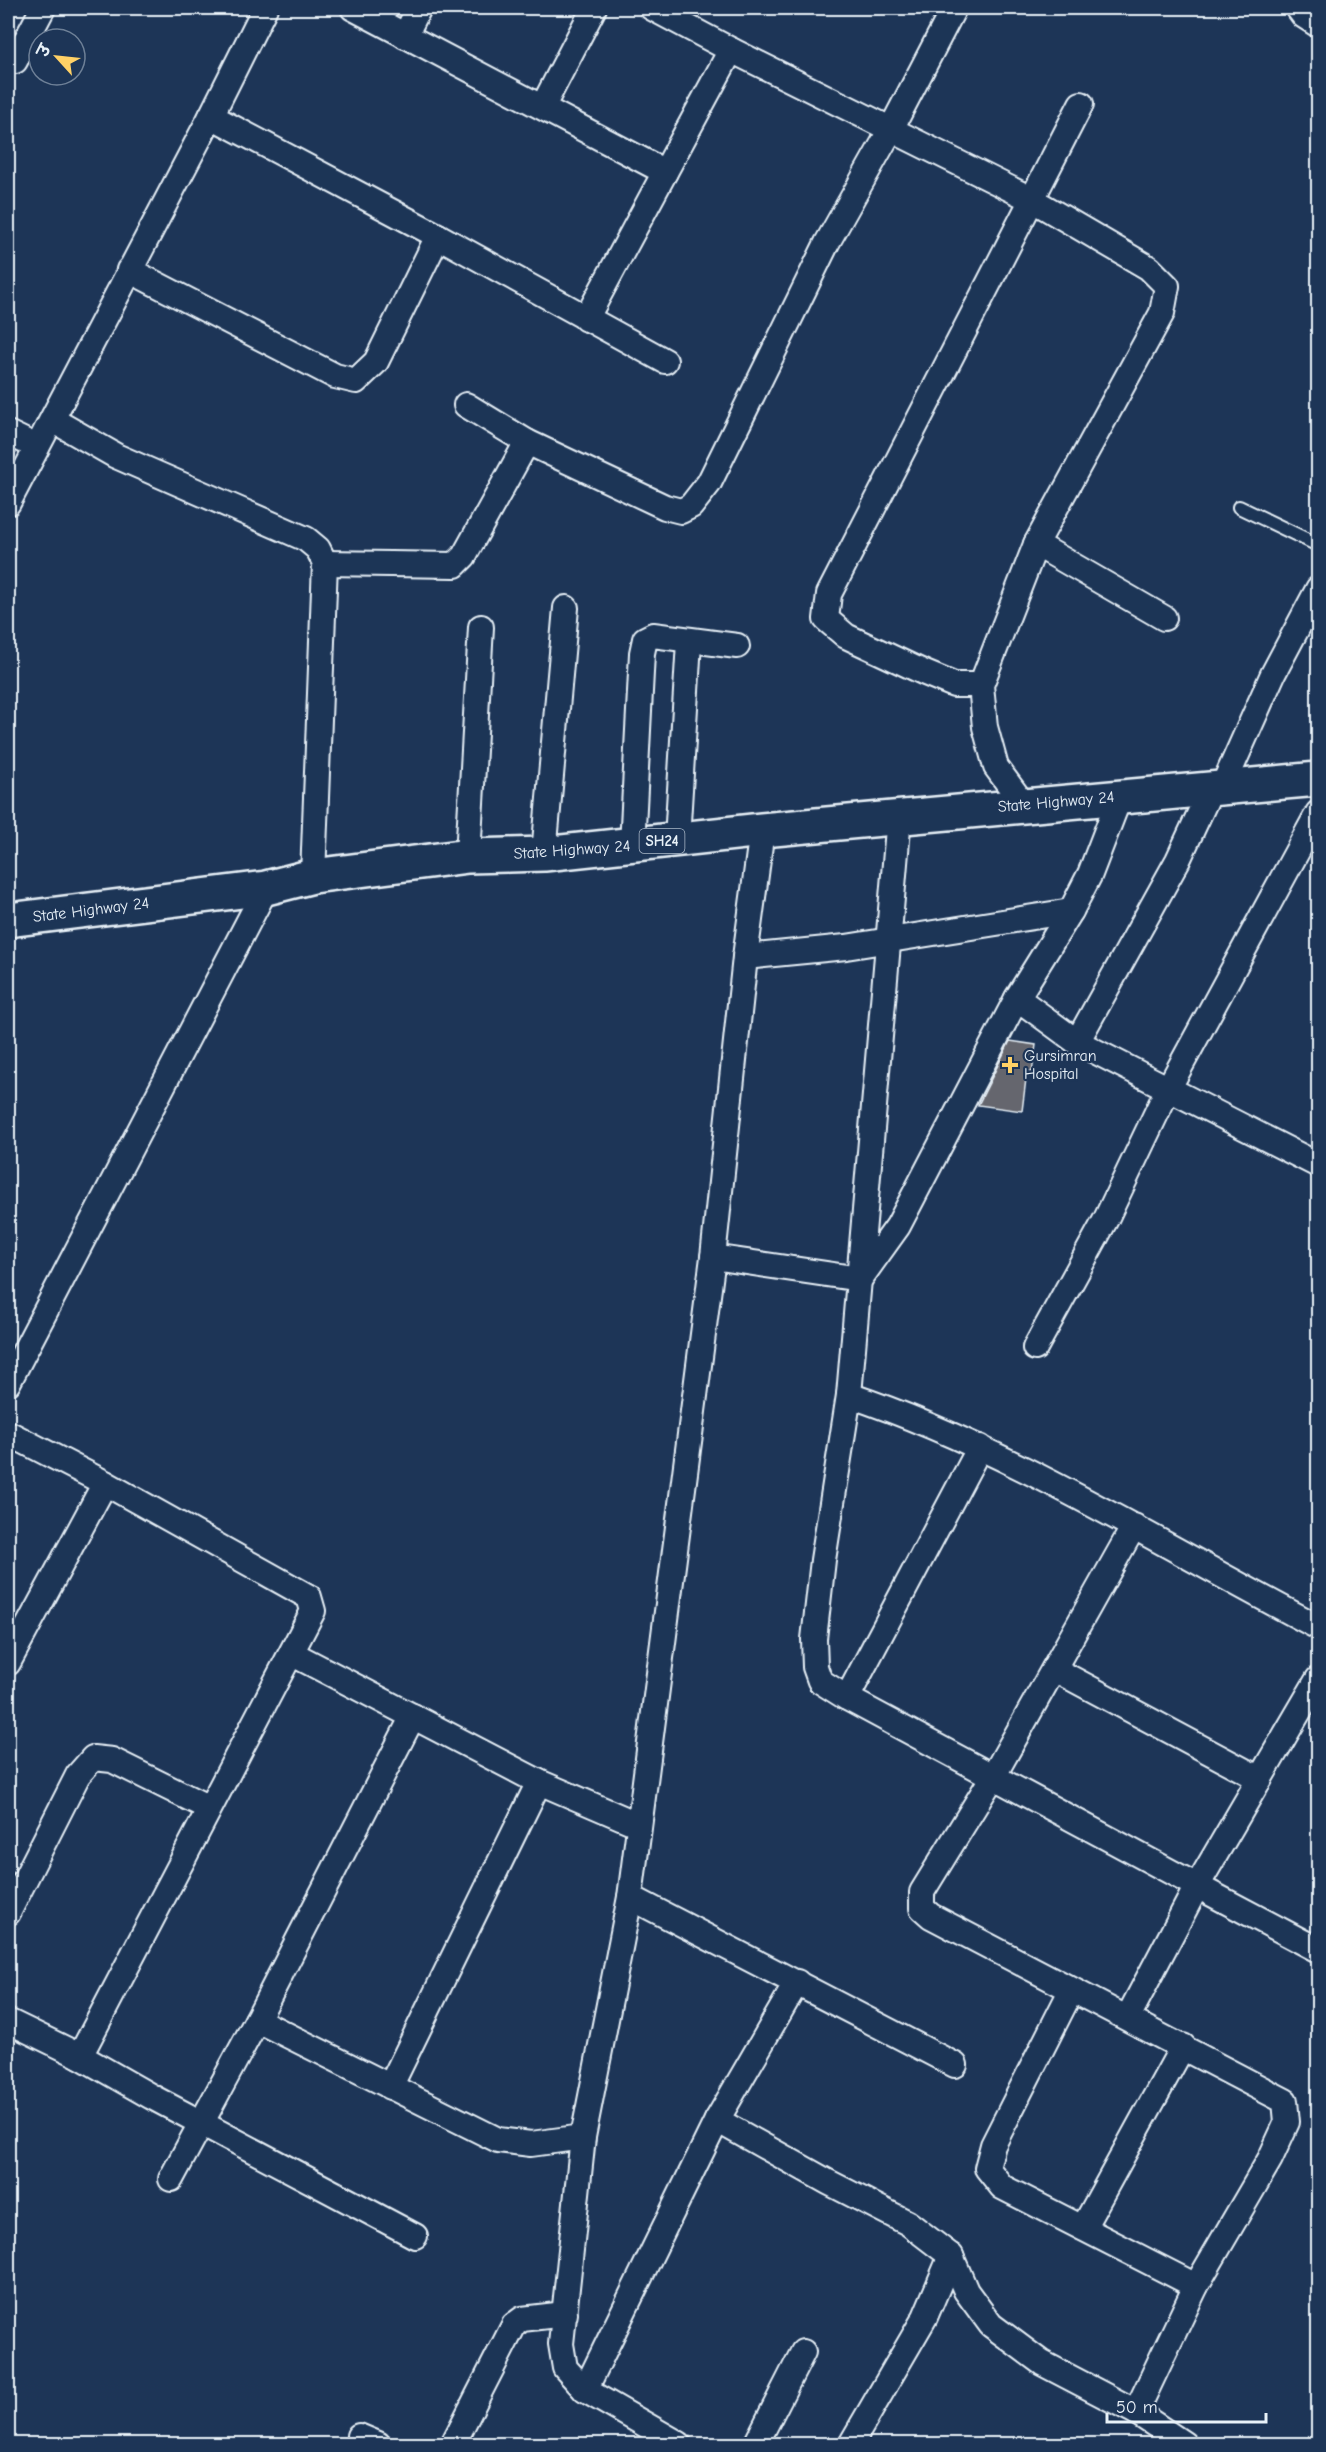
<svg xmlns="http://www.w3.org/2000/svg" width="1326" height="2452" viewBox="0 0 1326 2452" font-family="'Comic Neue','Playpen Sans Deva',sans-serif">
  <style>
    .building { fill: #65666e; stroke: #e8f1f8; stroke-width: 1.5 }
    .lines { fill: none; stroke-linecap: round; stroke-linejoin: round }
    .lane-casing { stroke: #e8f1f8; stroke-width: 16 }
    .street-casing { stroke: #e8f1f8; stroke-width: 28 }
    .primary-casing { stroke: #e8f1f8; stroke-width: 38 }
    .lane { stroke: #1d3557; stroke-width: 12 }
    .street { stroke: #1d3557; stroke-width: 24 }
    .primary { stroke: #1d3557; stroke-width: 33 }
    .poi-dot { fill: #ffd166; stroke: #1d3557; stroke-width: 2 }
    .labels { text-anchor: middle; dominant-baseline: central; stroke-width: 4.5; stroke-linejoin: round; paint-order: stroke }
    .shield { fill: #1d3557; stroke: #abb9c8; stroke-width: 1.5 }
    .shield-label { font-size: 15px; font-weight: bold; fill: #e8f1f8 }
    .street-label { font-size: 16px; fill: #e8f1f8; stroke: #1d3557 }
    .poi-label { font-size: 16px; fill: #e8f1f8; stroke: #1d3557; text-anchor: start }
  </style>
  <rect width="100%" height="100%" fill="#1d3557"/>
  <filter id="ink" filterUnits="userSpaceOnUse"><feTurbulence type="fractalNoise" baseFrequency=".0167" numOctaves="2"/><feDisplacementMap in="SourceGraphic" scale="12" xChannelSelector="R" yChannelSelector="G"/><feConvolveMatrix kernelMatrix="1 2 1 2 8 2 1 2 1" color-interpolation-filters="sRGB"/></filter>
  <g filter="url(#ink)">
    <!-- building -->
    <path class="building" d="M1010,1041L1036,1045L1032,1072L1027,1071L1022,1111L978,1105Z"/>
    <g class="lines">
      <!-- lane casing -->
      <g class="lane-casing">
        <path id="lane" d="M1239,507L1318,545"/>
      </g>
      <!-- street casing -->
      <g class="street-casing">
        <g id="street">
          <path d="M353,8L665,172L586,319"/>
          <path d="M652,8L731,50L1031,199L1149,268L1167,286L1162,313L1036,544L981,685L985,727L996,767L1024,805"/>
          <path d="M1298,8L1304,16L1318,25"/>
          <path d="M405,36L419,8"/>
          <path d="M15,61L43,8"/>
          <path d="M543,106L594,8"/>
          <path d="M665,172L731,50"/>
          <path d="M438,236L665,361"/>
          <path d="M129,270L335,376L356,381L376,362L438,236L211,116"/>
          <path d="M466,405L527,442"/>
          <path d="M53,420L116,456L306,539L318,549L325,563L313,876"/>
          <path d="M8,433L37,447"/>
          <path d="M8,503L211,116L265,8"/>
          <path d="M1036,544L1164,618"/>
          <path d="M325,563L455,565L464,556L527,442L665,507L681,511L691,506L709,483L827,243L890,131L954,8"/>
          <path d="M981,685H954L925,673L846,636L826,619L829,594L1081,104"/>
          <path d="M1223,786L1273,674L1318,589"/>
          <path d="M899,817L849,1395L823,1560L814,1639L815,1667L820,1681L847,1698L1197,1886L1318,1679"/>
          <path d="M677,839L689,642"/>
          <path d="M632,846L642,653L645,639L653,635L737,646"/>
          <path d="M544,854L566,608"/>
          <path d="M468,856L481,627"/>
          <path d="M745,957L846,947L1071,911"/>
          <path d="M1017,998L1077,1042L1318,1165"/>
          <path d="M1077,1042L1178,860L1212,787"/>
          <path d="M713,1257L860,1279L898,1226L1017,998L1071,911L1090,874L1120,796"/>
          <path d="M1035,1348L1106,1219L1167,1091L1318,813"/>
          <path d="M8,1383L266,888"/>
          <path d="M849,1395C1015,1451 1164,1547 1318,1627"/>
          <path d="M8,1433L105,1483L309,1597L313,1611L80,2056L152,2097L415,2236"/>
          <path d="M293,1654L539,1782L639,1825"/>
          <path d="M8,1663L105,1483"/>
          <path d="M1054,1669L1260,1779"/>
          <path d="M847,1698L980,1447"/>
          <path d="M630,1897L955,2065"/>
          <path d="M8,1913L78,1775L93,1758L112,1760L209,1808"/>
          <path d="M1071,1991L993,2145L987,2168L1002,2187L1196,2286"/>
          <path d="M1128,2017L1197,1886L1318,1950"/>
          <path d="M257,2020L498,2140L531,2144L583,2137"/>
          <path d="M8,2021L80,2056"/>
          <path d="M390,2087L539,1782"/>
          <path d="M717,2120L828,2182L908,2223L951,2256L966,2291L991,2325L1042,2363L1136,2412L1196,2286L1270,2159L1287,2122L1285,2101L931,1916L922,1908V1892L994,1775L1134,1526"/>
          <path d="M171,2179L257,2020L413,1716"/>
          <path d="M1083,2228L1183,2046"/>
          <path d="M585,2390L717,2120L797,1982"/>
          <path d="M1136,2412L1184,2444"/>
          <path d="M359,2436L378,2444"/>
          <path d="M453,2444L514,2325L522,2319L565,2314"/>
          <path d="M679,2444L585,2390L565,2368L561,2344L583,2137L630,1897L713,1257L745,957L762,830"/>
          <path d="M756,2444L803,2352"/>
          <path d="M851,2444L925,2317L951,2256"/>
        </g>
      </g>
      <!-- primary casing -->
      <g class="primary-casing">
        <path id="primary" d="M8,920L266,888L313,876L468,856L544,854L762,830L1318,779"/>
      </g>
      <!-- lane -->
      <use href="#lane" class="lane"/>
      <!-- street -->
      <use href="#street" class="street"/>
      <!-- primary -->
      <use href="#primary" class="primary"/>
    </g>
  </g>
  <!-- markers -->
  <path class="poi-dot" d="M1007 1056h6v6h6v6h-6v6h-6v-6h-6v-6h6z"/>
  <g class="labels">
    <!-- shield labels -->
    <rect class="shield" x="639.5" y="829" width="45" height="24" rx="4.5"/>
    <g class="shield-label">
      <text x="662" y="841">SH24</text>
    </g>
    <!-- street labels -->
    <g class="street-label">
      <text transform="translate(1056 802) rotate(-5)">State Highway 24</text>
      <text transform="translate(572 850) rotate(-4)">State Highway 24</text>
      <text transform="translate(91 910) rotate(-7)">State Highway 24</text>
    </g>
    <!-- poi labels -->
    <g class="poi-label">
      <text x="1024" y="1056">Gursimran<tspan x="1024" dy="18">Hospital</tspan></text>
    </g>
  </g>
  <!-- margin -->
  <rect width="1326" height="2452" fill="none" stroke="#1d3557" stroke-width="30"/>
  <rect x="15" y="15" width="1296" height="2422" fill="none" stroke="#e8f1f8" stroke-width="2" filter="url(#ink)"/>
  <!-- north arrow -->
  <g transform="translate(57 57) rotate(297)"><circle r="28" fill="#1d3557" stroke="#6e8097" stroke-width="1.5"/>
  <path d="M0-4.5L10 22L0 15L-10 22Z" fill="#ffd166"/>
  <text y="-9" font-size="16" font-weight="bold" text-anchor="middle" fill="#e8f1f8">उ</text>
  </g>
  <!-- scale -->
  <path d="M1107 2413v9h159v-9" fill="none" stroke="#e8f1f8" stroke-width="3"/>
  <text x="1116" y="2413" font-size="18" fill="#e8f1f8" stroke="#1d3557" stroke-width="4.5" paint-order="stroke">50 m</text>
</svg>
